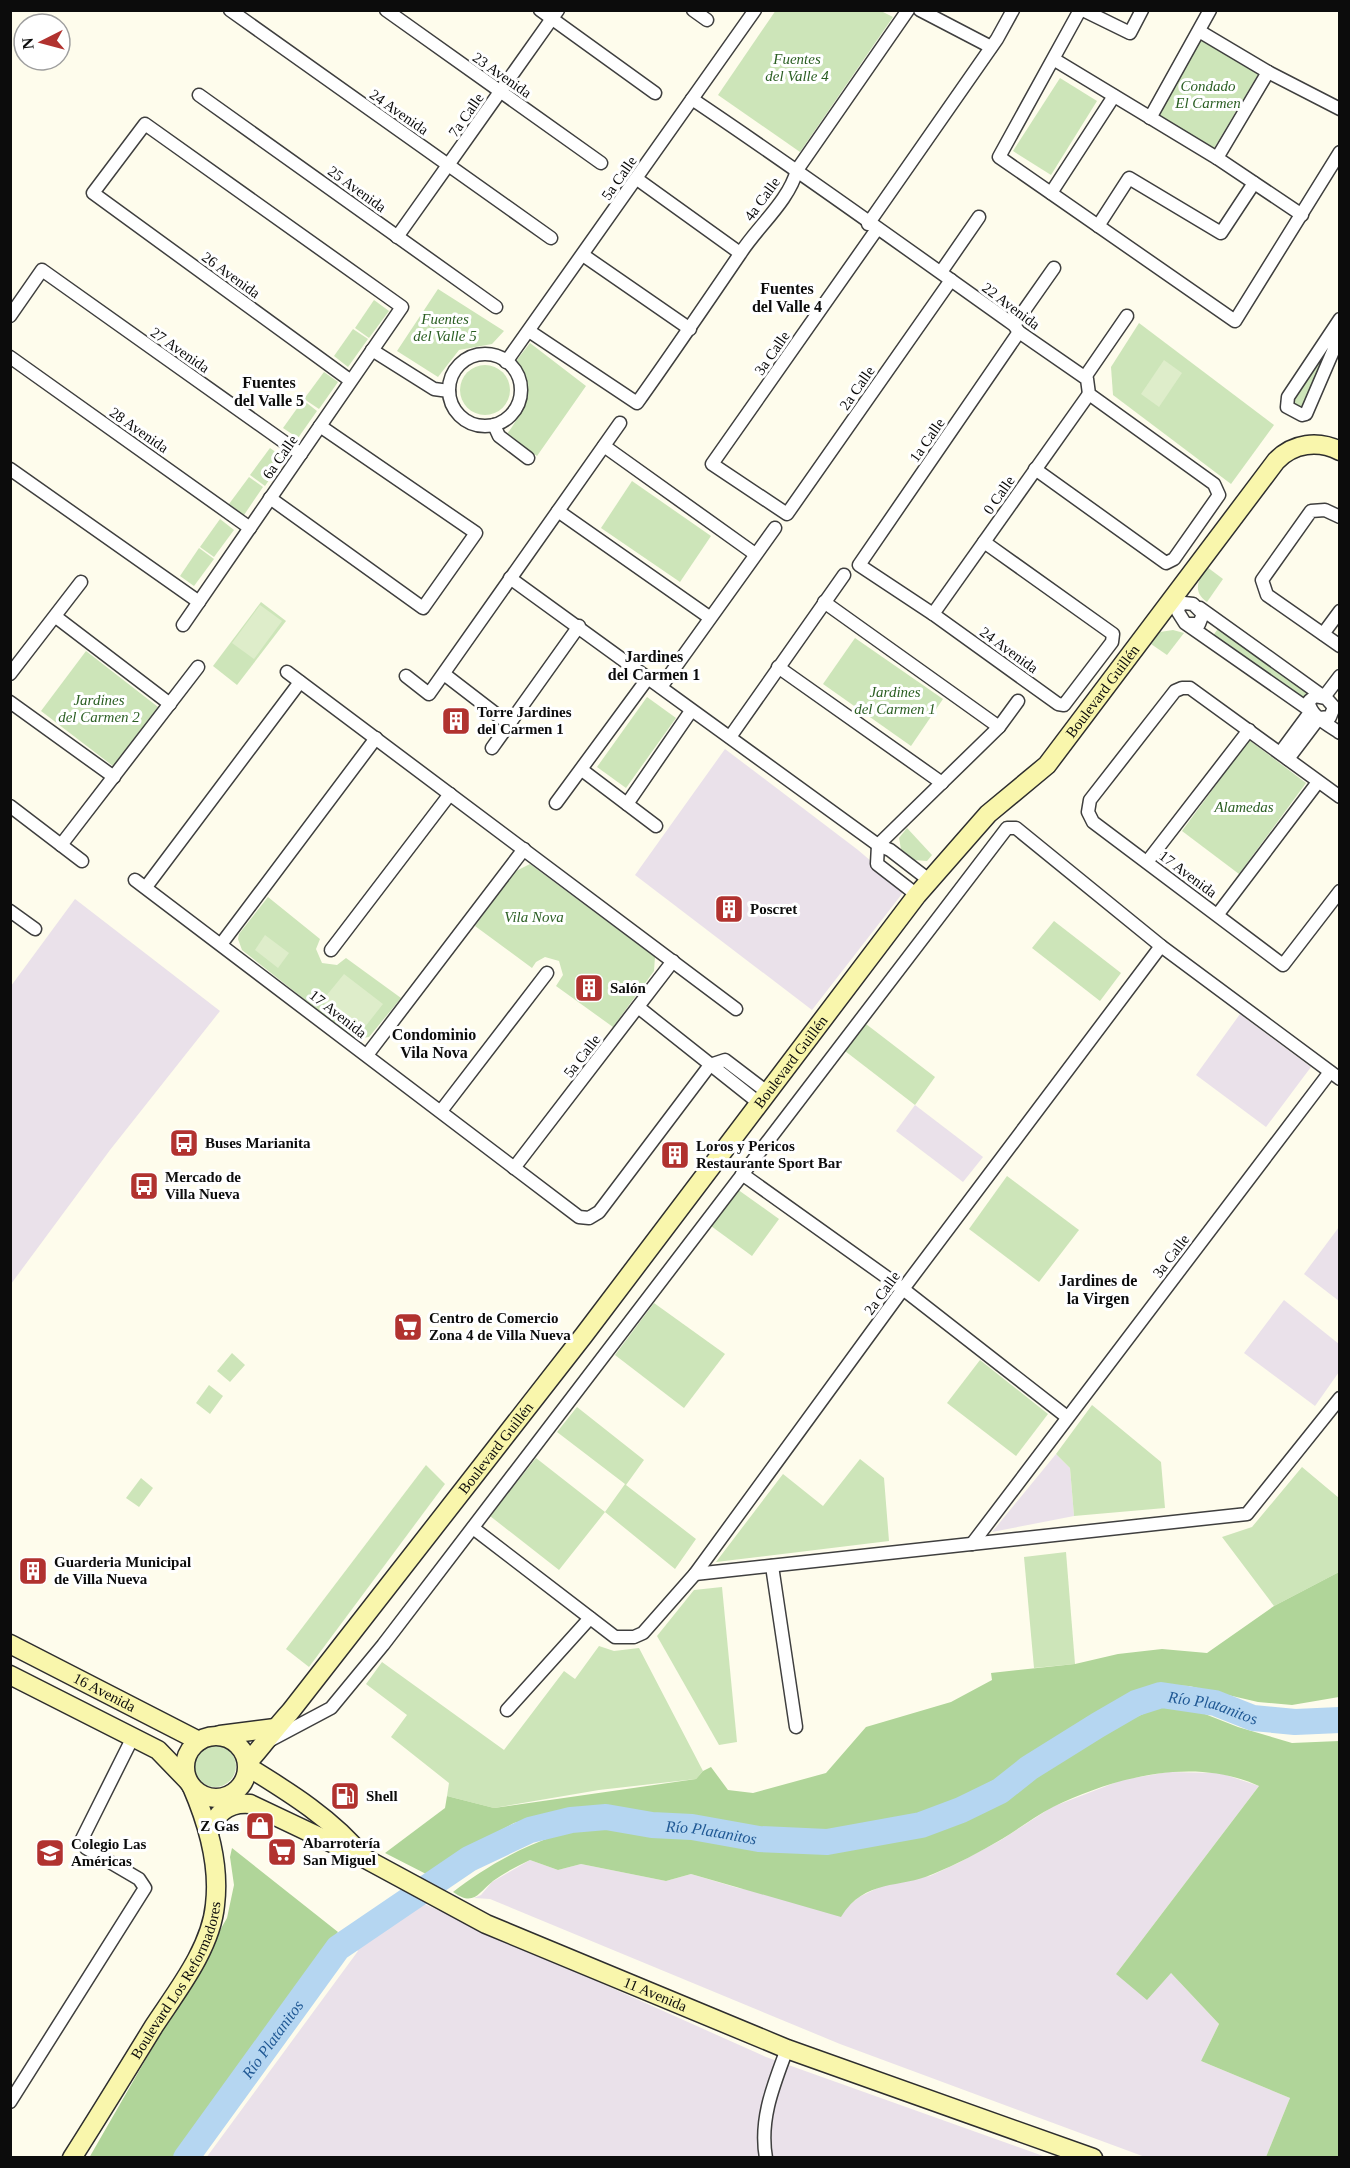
<svg xmlns="http://www.w3.org/2000/svg" width="1350" height="2168" viewBox="0 0 1350 2168" font-family="'Times New Roman',serif">
  <style>
    .industrial { fill: #eae1ea }
    .green { fill: #cde5b9 }
    .forest { fill: #b0d599 }
    .pitch { fill: #deedca }
    .lines { fill: none; stroke-linecap: round; stroke-linejoin: round }
    .river { stroke: #b5d6f1; stroke-width: 26 }
    .street-casing { stroke: #3f3f3f; stroke-width: 15 }
    .secondary-casing { stroke: #2e2e2e; stroke-width: 21 }
    .street { stroke: #fff; stroke-width: 12 }
    .secondary { stroke: #f9f6ac; stroke-width: 18 }
    .labels { text-anchor: middle; dominant-baseline: central; stroke-width: 6; stroke-linejoin: round; paint-order: stroke }
    .park-label { font-size: 15px; font-style: italic; fill: #2a5e22; stroke: #fff }
    .street-label { font-size: 15px; fill: #0c0c0c; stroke: #fff }
    .poi-label { font-size: 15px; font-weight: bold; fill: #0c0c0c; stroke: #fff; text-anchor: start }
    .neighbourhood-label { font-size: 16px; font-weight: bold; fill: #0c0c0c; stroke: #fff }
    .water-label { font-size: 16px; font-style: italic; fill: #1f5894; stroke: #fff }
  </style>
  <rect width="100%" height="100%" fill="#fefcec"/>
  <!-- industrial -->
  <g class="industrial">
    <path d="M725,749L858,850L905,890L812,1010L635,875Z"/>
    <path d="M75,899L220,1011L110,1150L11,1284V986Z"/>
    <path d="M1240,1014L1311,1067L1266,1127L1196,1075Z"/>
    <path d="M915,1105L983,1157L963,1182L896,1131Z"/>
    <path d="M1339,1227V1301L1304,1274Z"/>
    <path d="M1284,1300L1339,1344V1372L1315,1406L1244,1353Z"/>
    <path d="M1056,1454L1070,1468L1074,1516L992,1532Z"/>
    <path d="M1168,1772L1220,1773L1259,1786L1116,1974L1170,1972L1219,2024L1201,2061L1290,2098L1266,2157H1145L840,2044L490,1899L474,1898L481,1895L492,1882L530,1860L558,1870L581,1864L666,1881L691,1874L738,1888L847,1907L859,1897L888,1883L930,1876L958,1863L1001,1840L1052,1807L1122,1780Z"/>
    <path d="M420,1902L766,2057L1046,2157L206,2158L358,1951L353,1945Z"/>
  </g>
  <!-- green -->
  <g class="green">
    <path d="M776,10L881,11L893,17L800,152L718,95Z"/>
    <path d="M1202,39L1259,73L1213,150L1156,115Z"/>
    <path d="M1060,78L1097,101L1051,175L1013,151Z"/>
    <path d="M438,289L504,331L492,344L459,350L438,377L397,351Z"/>
    <path d="M374,300L389,311L369,338L355,328Z"/>
    <path d="M1339,319L1302,415L1288,397Z"/>
    <path d="M1139,323L1274,425L1231,484L1113,395L1111,367Z"/>
    <path d="M353,329L368,339L348,367L334,356Z"/>
    <path d="M530,343L586,386L537,456L507,434C527,407 529,392 516,361Z"/>
    <circle cx="485" cy="390" r="25"/>
    <path d="M324,372L338,382L319,409L304,399Z"/>
    <path d="M303,400L317,411L298,438L283,428Z"/>
    <path d="M270,448L284,458L265,486L250,475Z"/>
    <path d="M249,477L263,487L244,515L229,504Z"/>
    <path d="M632,481L711,536L680,582L601,528Z"/>
    <path d="M220,519L234,530L214,557L200,547Z"/>
    <path d="M199,548L214,559L194,586L180,576Z"/>
    <path d="M1207,567L1223,579L1207,602C1192,592 1198,579 1207,567Z"/>
    <path d="M261,602L286,621L237,685L213,666Z"/>
    <path d="M1220,626L1310,690L1302,701L1212,637Z"/>
    <path d="M1173,630L1184,633L1167,655L1151,644L1160,632Z"/>
    <path d="M855,638L943,699L911,746L823,684Z"/>
    <path d="M86,651L158,707L113,766L41,711Z"/>
    <path d="M647,697L676,718L626,788L597,767Z"/>
    <path d="M1249,740L1306,783L1239,874L1182,831Z"/>
    <path d="M907,828L932,855L927,861L914,860L901,849L899,838Z"/>
    <path d="M530,864L655,957L654,971L613,1027L556,986L563,975L559,961L545,957L536,962L532,968L475,926L514,872Z"/>
    <path d="M268,897L320,939L316,949L322,963L337,965L346,958L401,998L369,1037L356,1039L352,1037L242,950L238,939L239,934Z"/>
    <path d="M1054,921L1121,973L1100,1001L1032,948Z"/>
    <path d="M866,1024L935,1077L915,1105L845,1051Z"/>
    <path d="M1007,1176L1079,1230L1039,1282L969,1229Z"/>
    <path d="M737,1189L779,1219L752,1256L711,1226Z"/>
    <path d="M654,1303L725,1354L684,1408L615,1355Z"/>
    <path d="M232,1353L245,1365L230,1382L217,1371Z"/>
    <path d="M980,1360L1048,1414L1016,1456L947,1403Z"/>
    <path d="M209,1385L223,1396L210,1414L196,1403Z"/>
    <path d="M1092,1405L1161,1462L1165,1508L1074,1516L1070,1468L1056,1454Z"/>
    <path d="M577,1407L644,1460L626,1485L696,1539L675,1569L605,1512L559,1570L490,1516L536,1458L605,1512L625,1484L557,1432Z"/>
    <path d="M860,1459L884,1478L889,1541L716,1562L783,1474L823,1506Z"/>
    <path d="M426,1465L445,1484L309,1667L286,1649Z"/>
    <path d="M1302,1467L1339,1498V1572L1274,1606L1222,1537L1252,1527Z"/>
    <path d="M141,1478L153,1488L139,1507L126,1498Z"/>
    <path d="M1066,1552L1075,1664L1034,1668L1024,1557Z"/>
    <path d="M722,1587L737,1742L719,1745L657,1636L694,1590Z"/>
    <path d="M599,1646L614,1651L639,1648L703,1771L696,1779L599,1790L494,1808L447,1796L449,1783L391,1737L407,1715L366,1684L382,1662L504,1750L564,1671L575,1679Z"/>
    <circle cx="215" cy="1766" r="21"/>
  </g>
  <!-- forest -->
  <g class="forest">
    <path d="M1339,1572V1697L1292,1705L1258,1702L1189,1686L1163,1685L1129,1697L1089,1718L996,1779L931,1813L871,1828L798,1834L688,1818H647L604,1808L554,1812L514,1823L473,1845L430,1876L385,1853L445,1808L447,1796L494,1808L696,1779L703,1771L711,1767L728,1790L753,1793L826,1773L866,1727L951,1702L992,1680L991,1673L1075,1664L1118,1654L1162,1649L1207,1653L1274,1606Z"/>
    <path d="M1166,1705L1187,1707L1238,1727L1292,1743L1339,1741V2157H1266L1290,2098L1201,2061L1219,2024L1171,1973L1147,2000L1116,1974L1259,1786C1194,1756 1115,1777 1053,1807C1035,1816 1019,1829 1002,1839C980,1852 957,1864 933,1874C900,1889 865,1878 841,1917L691,1874L666,1881L581,1864L558,1870L530,1860C517,1866 504,1873 493,1881C478,1893 474,1907 453,1892C492,1861 552,1829 603,1826C629,1825 654,1838 681,1835C805,1853 894,1857 1008,1794C1061,1764 1107,1725 1166,1705Z"/>
    <path d="M232,1848L338,1932L177,2157L89,2158L227,1918L234,1885L230,1857Z"/>
  </g>
  <!-- pitch -->
  <g class="pitch">
    <path d="M1164,360L1182,373L1159,407L1141,394Z"/>
    <path d="M260,605L282,621L254,659L232,643Z"/>
    <path d="M265,935L289,953L278,968L255,950Z"/>
    <path d="M344,974L383,1004L361,1032L322,1001Z"/>
  </g>
  <g class="lines">
    <!-- river -->
    <path class="river" id="s1" d="M186,2158L338,1948L469,1859L530,1830L571,1820L606,1817L652,1825L692,1827L759,1839L827,1842L921,1825L961,1810L1000,1791L1029,1768L1098,1725L1136,1703L1161,1695L1215,1703L1253,1718L1295,1722L1340,1720"/>
    <!-- street casing -->
    <g class="street-casing">
      <g id="street">
        <path d="M230,10L551,238"/>
        <path d="M386,10L601,163"/>
        <path d="M540,10L655,93"/>
        <path d="M693,10L707,20"/>
        <path d="M920,10L991,47"/>
        <path d="M1080,10L999,157L1235,321L1340,152"/>
        <path d="M1083,10L1130,33L1142,10"/>
        <path d="M1199,31L1268,72L1340,109"/>
        <path d="M1055,60L1217,158L1302,215"/>
        <path d="M199,95L496,307"/>
        <path d="M692,99C801,172 907,249 1014,325L1019,332L1087,379L1089,394L1214,484L1219,495L1174,559L1166,563L1035,469"/>
        <path d="M1150,118L1210,10"/>
        <path d="M1217,158L1268,72"/>
        <path d="M637,179L740,253"/>
        <path d="M1051,193L1114,96"/>
        <path d="M868,224L997,39L1013,10"/>
        <path d="M1098,226L1129,178L1221,233L1254,183"/>
        <path d="M877,229L712,464L787,514L951,280"/>
        <path d="M397,237L558,10"/>
        <path d="M583,255L690,329"/>
        <path d="M941,272L979,217"/>
        <path d="M10,316L42,270L301,454"/>
        <path d="M1340,319L1288,397L1287,407L1302,415L1306,414L1340,335"/>
        <path d="M1014,325L1054,268"/>
        <path d="M529,331L637,403C672,354 706,304 740,254C757,227 789,201 797,170L908,10"/>
        <path d="M372,350L434,389L449,391"/>
        <circle cx="485" cy="390" r="36"/>
        <path d="M10,357L250,528"/>
        <path d="M506,362L755,10"/>
        <path d="M1085,377L1127,316"/>
        <path d="M494,425L499,436L528,458"/>
        <path d="M604,446L755,554"/>
        <path d="M10,469L199,602"/>
        <path d="M270,498L423,608L476,533L320,426"/>
        <path d="M558,511L709,617"/>
        <path d="M1340,517L1325,510L1311,511L1262,580L1267,595L1340,646"/>
        <path d="M984,542L1113,634L1112,642L1064,705L1058,704L933,614L859,565L1019,332"/>
        <path d="M510,578L878,845L890,850L929,880"/>
        <path d="M824,602L999,727"/>
        <path d="M1200,608L1324,697L1340,676"/>
        <path d="M933,614L1089,394"/>
        <path d="M56,617L170,704"/>
        <path d="M1188,624H1199L1203,614L1193,604L1184,603L1179,606L1178,612L1185,623L1311,711L1280,753"/>
        <path d="M183,625L402,307L145,124L93,193L351,381"/>
        <path d="M1323,634L1340,611"/>
        <path d="M778,667L942,783"/>
        <path d="M287,672L736,1009"/>
        <path d="M10,674L81,582"/>
        <path d="M444,674L509,724"/>
        <path d="M406,676L429,694L620,423"/>
        <path d="M661,687L775,528"/>
        <path d="M10,702L114,777"/>
        <path d="M1319,718L1330,717L1334,707L1326,698L1315,696L1309,701C1309,716 1329,725 1340,733"/>
        <path d="M730,737L844,575"/>
        <path d="M492,748L579,626"/>
        <path d="M1288,759L1319,718"/>
        <path d="M582,770L656,826"/>
        <path d="M1340,797L1190,688H1182L1175,691L1090,800L1088,812L1093,822L1283,965L1340,891"/>
        <path d="M556,803L648,678"/>
        <path d="M627,804L691,711"/>
        <path d="M10,806L82,861"/>
        <path d="M61,845L198,667"/>
        <path d="M1147,862L1249,730"/>
        <path d="M135,880L579,1217L589,1218L599,1212L710,1065"/>
        <path d="M146,887L300,682"/>
        <path d="M917,895L877,864L878,845L999,727L1018,701"/>
        <path d="M10,911L35,929"/>
        <path d="M1218,914L1318,782"/>
        <path d="M222,943L376,738"/>
        <path d="M331,950L450,794"/>
        <path d="M638,1007L759,1103"/>
        <path d="M367,1055L524,849"/>
        <path d="M710,1065L725,1060L767,1092"/>
        <path d="M441,1111L547,973"/>
        <path d="M514,1168L673,961"/>
        <path d="M742,1174L903,1289L1067,1417"/>
        <path d="M473,1528L615,1637H634L643,1633L695,1574L903,1289L1161,946"/>
        <path d="M972,1544L1330,1072"/>
        <path d="M772,1566L796,1727"/>
        <path d="M695,1574L1247,1514L1340,1398"/>
        <path d="M507,1710L590,1618"/>
        <path d="M267,1742L331,1708L383,1645L1007,828H1016L1161,946L1340,1079"/>
        <path d="M10,2102L145,1888L139,1879L86,1848L81,1841L133,1737"/>
        <path d="M766,2158C759,2119 774,2084 787,2049"/>
      </g>
    </g>
    <!-- secondary casing -->
    <g class="secondary-casing">
      <g id="secondary">
        <path id="s2" d="M10,1644L199,1741"/>
        <path d="M10,1675L158,1750L187,1780"/>
        <path d="M220,1735L275,1728"/>
        <circle cx="216" cy="1767" r="31"/>
        <path id="s3" d="M248,1762C263,1746 275,1728 290,1712L584,1335L917,895L988,814L1047,765L1276,461C1293,443 1318,440 1340,451"/>
        <path id="s4" d="M248,1767C289,1792 334,1820 364,1858L486,1924L787,2049L1093,2158"/>
        <path d="M209,1833C215,1813 229,1802 250,1804L349,1851"/>
        <path id="s5" d="M72,2158C100,2114 127,2070 154,2026C177,1991 211,1948 215,1905C220,1864 208,1824 192,1787"/>
      </g>
    </g>
    <!-- street -->
    <use href="#street" class="street"/>
    <!-- secondary -->
    <use href="#secondary" class="secondary"/>
  </g>
  <!-- icons -->
  <defs>
    <g id="building-square" transform="scale(1.5)"><rect x="-9" y="-9" width="18" height="18" rx="4" fill="#b1322f" stroke="#fff"/><path d="M-4-6H4V6H1V3H-1V6H-4ZM-2.5-4.3h1.7v1.8h-1.7ZM.8-4.3h1.7v1.8H.8ZM-2.5-1h1.7V.8h-1.7ZM.8-1h1.7V.8H.8Z" fill="#fff"/></g>
    <g id="bus-square" transform="scale(1.5)"><rect x="-9" y="-9" width="18" height="18" rx="4" fill="#b1322f" stroke="#fff"/><path d="M-5-6H5V4H4V6H2V4H-2V6H-4V4H-5ZM-3.5-4V0h7V-4ZM-3.5 1.2v1.5H-2V1.2ZM2 1.2v1.5H3.5V1.2Z" fill="#fff"/></g>
    <g id="supermarket-square" transform="scale(1.5)"><rect x="-9" y="-9" width="18" height="18" rx="4" fill="#b1322f" stroke="#fff"/><path d="M-6-5.5h2.5l.6 2H6L4.5 2H-2.5L-4.4-4H-6ZM-1.5 3.2a1.3 1.3 0 1 0 .1 0ZM3 3.2a1.3 1.3 0 1 0 .1 0Z" fill="#fff"/></g>
    <g id="fuel-square" transform="scale(1.5)"><rect x="-9" y="-9" width="18" height="18" rx="4" fill="#b1322f" stroke="#fff"/><path d="M-5.5-6h7V0h2V4h1.3V-2.5L3-4.5l.8-.8L6-3V5H2.5V1h-1V6h-7ZM-4.2-4.7v3.2H.2V-4.7Z" fill="#fff"/></g>
    <g id="shop-square" transform="scale(1.5)"><rect x="-9" y="-9" width="18" height="18" rx="4" fill="#b1322f" stroke="#fff"/><path d="M-5-2.5h2.3a2.7 3.5 0 0 1 5.4 0H5L5.5 6h-11ZM-1.5-2.5h3a1.5 2.3 0 0 0-3 0Z" fill="#fff"/></g>
    <g id="school-square" transform="scale(1.5)"><rect x="-9" y="-9" width="18" height="18" rx="4" fill="#b1322f" stroke="#fff"/><path d="M0-5L7-2L0 1L-7-2ZM-4 1L0 2.5L4 1V4Q0 6-4 4Z" fill="#fff"/></g>
  </defs>
  <g fill-rule="evenodd">
    <use href="#building-square" x="456" y="721"/>
    <use href="#building-square" x="729" y="909"/>
    <use href="#building-square" x="589" y="988"/>
    <use href="#bus-square" x="184" y="1143"/>
    <use href="#building-square" x="675" y="1155"/>
    <use href="#bus-square" x="144" y="1186"/>
    <use href="#supermarket-square" x="408" y="1327"/>
    <use href="#building-square" x="33" y="1571"/>
    <use href="#fuel-square" x="345" y="1796"/>
    <use href="#shop-square" x="260" y="1826"/>
    <use href="#supermarket-square" x="282" y="1852"/>
    <use href="#school-square" x="50" y="1853"/>
  </g>
  <g class="labels">
    <!-- park labels -->
    <g class="park-label">
      <text x="797" y="59">Fuentes<tspan x="797" dy="17">del Valle 4</tspan></text>
      <text x="1208" y="86">Condado<tspan x="1208" dy="17">El Carmen</tspan></text>
      <text x="445" y="319">Fuentes<tspan x="445" dy="17">del Valle 5</tspan></text>
      <text x="895" y="692">Jardines<tspan x="895" dy="17">del Carmen 1</tspan></text>
      <text x="99" y="700">Jardines<tspan x="99" dy="17">del Carmen 2</tspan></text>
      <text x="1244" y="807">Alamedas</text>
      <text x="534" y="917">Vila Nova</text>
    </g>
    <!-- street labels -->
    <g class="street-label">
      <text transform="translate(502 75) rotate(35)">23 Avenida</text>
      <text transform="translate(399 112) rotate(35)">24 Avenida</text>
      <text transform="translate(466 115) rotate(-55)">7a Calle</text>
      <text transform="translate(619 178) rotate(-55)">5a Calle</text>
      <text transform="translate(357 189) rotate(36)">25 Avenida</text>
      <text transform="translate(762 199) rotate(-54)">4a Calle</text>
      <text transform="translate(231 275) rotate(36)">26 Avenida</text>
      <text transform="translate(1011 306) rotate(37)">22 Avenida</text>
      <text transform="translate(180 350) rotate(35)">27 Avenida</text>
      <text transform="translate(772 353) rotate(-55)">3a Calle</text>
      <text transform="translate(857 388) rotate(-55)">2a Calle</text>
      <text transform="translate(139 430) rotate(35)">28 Avenida</text>
      <text transform="translate(927 440) rotate(-55)">1a Calle</text>
      <text transform="translate(280 457) rotate(-55)">6a Calle</text>
      <text transform="translate(999 495) rotate(-55)">0 Calle</text>
      <text transform="translate(1009 650) rotate(36)">24 Avenida</text>
      <text stroke="none"><textPath href="#s3" startOffset="1372">Boulevard Guillén</textPath></text>
      <text transform="translate(1188 874) rotate(37)">17 Avenida</text>
      <text transform="translate(338 1014) rotate(38)">17 Avenida</text>
      <text transform="translate(582 1056) rotate(-52)">5a Calle</text>
      <text stroke="none"><textPath href="#s3" startOffset="886">Boulevard Guillén</textPath></text>
      <text transform="translate(1171 1256) rotate(-53)">3a Calle</text>
      <text transform="translate(882 1293) rotate(-54)">2a Calle</text>
      <text stroke="none"><textPath href="#s3" startOffset="400">Boulevard Guillén</textPath></text>
      <text stroke="none"><textPath href="#s2" startOffset="106">16 Avenida</textPath></text>
      <text stroke="none"><textPath href="#s5" startOffset="207">Boulevard Los Reformadores</textPath></text>
      <text stroke="none"><textPath href="#s4" startOffset="470">11 Avenida</textPath></text>
    </g>
    <!-- poi labels -->
    <g class="poi-label">
      <text x="477" y="712">Torre Jardines<tspan x="477" dy="17">del Carmen 1</tspan></text>
      <text x="750" y="909">Poscret</text>
      <text x="610" y="988">Salón</text>
      <text x="205" y="1143">Buses Marianita</text>
      <text x="696" y="1146">Loros y Pericos<tspan x="696" dy="17">Restaurante Sport Bar</tspan></text>
      <text x="165" y="1177">Mercado de<tspan x="165" dy="17">Villa Nueva</tspan></text>
      <text x="429" y="1318">Centro de Comercio<tspan x="429" dy="17">Zona 4 de Villa Nueva</tspan></text>
      <text x="54" y="1562">Guarderia Municipal<tspan x="54" dy="17">de Villa Nueva</tspan></text>
      <text x="366" y="1796">Shell</text>
      <text x="239" y="1826" text-anchor="end">Z Gas</text>
      <text x="303" y="1843">Abarrotería<tspan x="303" dy="17">San Miguel</tspan></text>
      <text x="71" y="1844">Colegio Las<tspan x="71" dy="17">Américas</tspan></text>
    </g>
    <!-- neighbourhood labels -->
    <g class="neighbourhood-label">
      <text x="787" y="288">Fuentes<tspan x="787" dy="18">del Valle 4</tspan></text>
      <text x="269" y="382">Fuentes<tspan x="269" dy="18">del Valle 5</tspan></text>
      <text x="654" y="656">Jardines<tspan x="654" dy="18">del Carmen 1</tspan></text>
      <text x="434" y="1034">Condominio<tspan x="434" dy="18">Vila Nova</tspan></text>
      <text x="1098" y="1280">Jardines de<tspan x="1098" dy="18">la Virgen</tspan></text>
    </g>
    <!-- water labels -->
    <g class="water-label">
      <text stroke="none"><textPath href="#s1" startOffset="1209">Río Platanitos</textPath></text>
      <text stroke="none"><textPath href="#s1" startOffset="669">Río Platanitos</textPath></text>
      <text stroke="none"><textPath href="#s1" startOffset="147">Río Platanitos</textPath></text>
    </g>
  </g>
  <!-- border -->
  <rect width="1350" height="2168" fill="none" stroke="#0c0c0c" stroke-width="24"/>
  <!-- north arrow -->
  <g transform="translate(42 42) rotate(264)"><circle r="28" fill="#ffffff" stroke="#9e9e9e" stroke-width="1.5"/>
  <path d="M0-4.5L10 22L0 15L-10 22Z" fill="#b1322f"/>
  <text y="-9" font-size="16" font-weight="bold" text-anchor="middle" fill="#0c0c0c">N</text>
  </g>
</svg>
